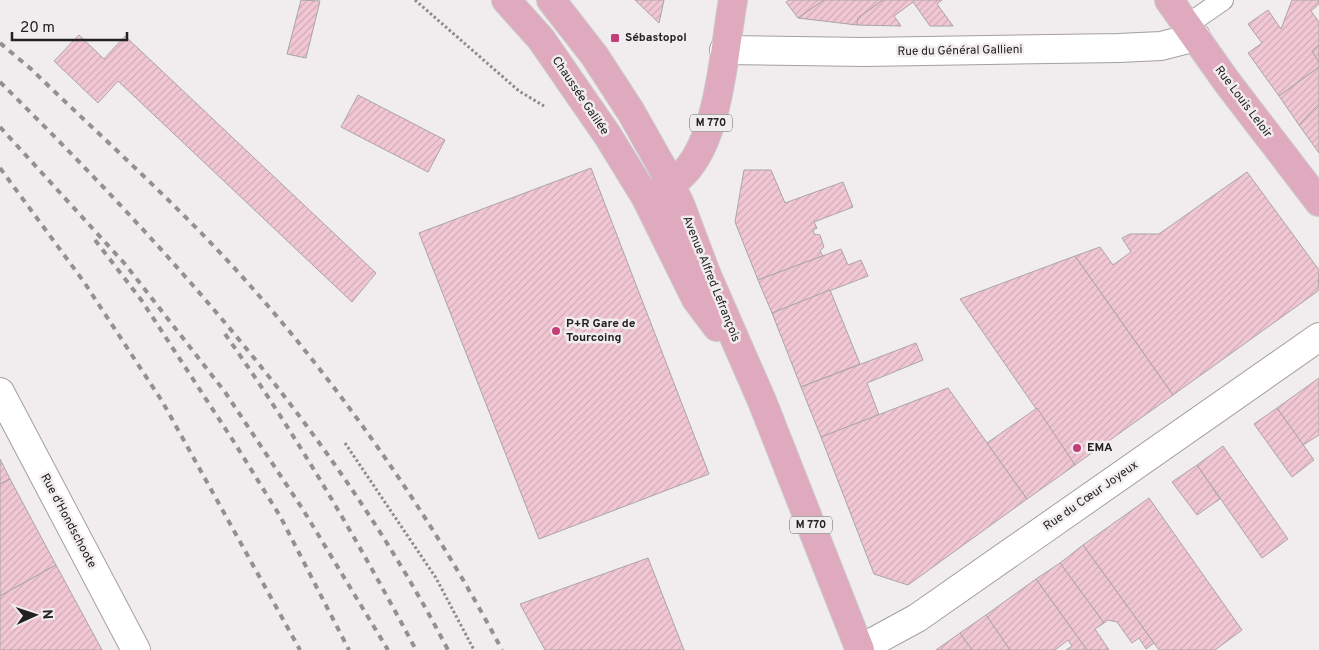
<svg xmlns="http://www.w3.org/2000/svg" width="1319" height="650" viewBox="0 0 1319 650" font-family="Overpass,sans-serif">
  <style>
    .building { fill: url(#building-hatch); stroke: #aaa5a6 }
    .lines { fill: none; stroke-linecap: round; stroke-linejoin: round }
    .lane-casing { stroke: #a49fa0; stroke-width: 22 }
    .street-casing { stroke: #a49fa0; stroke-width: 30 }
    .primary-casing { stroke: #cacaca; stroke-width: 30 }
    .path { stroke: #8e8a8b; stroke-width: 3; stroke-dasharray: 2.5 2.5; stroke-linecap: butt }
    .lane { stroke: #fff; stroke-width: 20 }
    .street { stroke: #fff; stroke-width: 28 }
    .primary { stroke: #e0aabe; stroke-width: 28 }
    .rail { stroke: #949091; stroke-width: 4; stroke-dasharray: 6 6; stroke-linecap: butt }
    .poi-dot { fill: #c53d78; stroke: #f1eced; stroke-width: 2 }
    .labels { text-anchor: middle; dominant-baseline: central; stroke-width: 5; stroke-linejoin: round; paint-order: stroke }
    .shield { fill: #f1eced; stroke: #615e5f; stroke-width: 1 }
    .shield-label { font-size: 11px; font-weight: bold; fill: #232122 }
    .poi-label { font-size: 12px; font-weight: bold; fill: #232122; stroke: #f1eced; text-anchor: start }
    .street-label { font-size: 12px; fill: #232122; stroke: #f1eced }
  </style>
  <defs>
    <pattern id="building-hatch" width="6" height="6" patternUnits="userSpaceOnUse" patternTransform="scale(1.25)"><rect width="6" height="6" fill="#f2c7d4"/><path d="M-1 1l2-2M0 6l6-6M5 7l2-2" fill="none" stroke="#cfabb6"/></pattern>
  </defs>
  <rect width="100%" height="100%" fill="#f1eced"/>
  <!-- building -->
  <g class="building">
    <path d="M301,0L320,1L306,58L287,54Z"/>
    <path d="M635,0H664L659,23Z"/>
    <path d="M789,0H824L798,18L786,2Z"/>
    <path d="M824,0H883L858,18L857,25L798,18Z"/>
    <path d="M883,0H942L937,4L953,26H930L913,2L894,16L901,26L857,25L858,18Z"/>
    <path d="M1292,0H1319V4L1311,11L1319,22V45L1312,51L1319,62V67L1279,96L1248,53L1262,43L1248,24L1268,10L1281,29Z"/>
    <path d="M79,35L104,59L125,36L376,273L352,302L118,81L98,103L54,61Z"/>
    <path d="M1319,45V62L1312,51Z"/>
    <path d="M1319,67V104L1299,125L1279,96Z"/>
    <path d="M358,95L445,140L428,172L341,127Z"/>
    <path d="M1319,104V153L1299,125Z"/>
    <path d="M591,168L709,474L539,539L419,233Z"/>
    <path d="M744,170H771L785,203L843,182L853,207L814,222L817,228L813,230L814,234L820,235L824,247L820,251L823,256L758,280L735,222Z"/>
    <path d="M1247,172L1319,270L1318,291L1173,395L1075,256L1100,247L1113,265L1131,252L1122,238L1130,234H1159Z"/>
    <path d="M841,249L848,265L861,260L868,276L772,313L758,280Z"/>
    <path d="M1075,256L1173,395L1075,465L960,299Z"/>
    <path d="M830,290L860,364L801,387L772,313Z"/>
    <path d="M916,343L923,360L867,383L879,415L821,437L801,387Z"/>
    <path d="M1319,378V435L1303,445L1277,408Z"/>
    <path d="M948,388L1027,499L908,585L874,574L821,437Z"/>
    <path d="M1037,408L1075,465L1027,499L987,443Z"/>
    <path d="M1277,408L1314,460L1292,477L1254,424Z"/>
    <path d="M1223,446L1288,539L1262,558L1197,465Z"/>
    <path d="M0,459L10,479L0,484Z"/>
    <path d="M1197,465L1220,499L1197,515L1172,482Z"/>
    <path d="M10,479L56,565L0,596V484Z"/>
    <path d="M1149,498L1242,630L1215,650H1159L1083,545Z"/>
    <path d="M1083,545L1154,643L1146,649L1139,638L1132,643L1117,622L1108,620L1104,623L1060,563Z"/>
    <path d="M648,558L684,650H545L520,604Z"/>
    <path d="M1060,563L1104,623L1095,629L1109,650H1087L1036,579Z"/>
    <path d="M56,565L102,650H0V596Z"/>
    <path d="M1036,579L1087,650H1066L1072,646L1068,640L1055,650H1010L986,615Z"/>
    <path d="M986,615L1010,650H972L960,633Z"/>
    <path d="M960,633L972,650H936Z"/>
  </g>
  <g class="lines">
    <!-- lane casing -->
    <g class="lane-casing">
      <path id="lane" d="M1187,25L1223,0"/>
    </g>
    <!-- street casing -->
    <g class="street-casing">
      <g id="street">
        <path d="M724,50L864,52L1119,48L1161,46L1196,37"/>
        <path d="M0,392L136,650"/>
        <path d="M860,649L917,618L1319,337"/>
      </g>
    </g>
    <!-- primary casing -->
    <g class="primary-casing">
      <g id="primary">
        <path d="M506,0L541,39L608,136L646,198L696,299L717,327"/>
        <path d="M551,0L594,55L631,112L662,167L680,204L706,273L762,401L860,650"/>
        <path d="M1169,0L1227,82L1319,202"/>
        <path d="M656,193C666,187 676,182 684,173C720,136 724,50 733,0"/>
      </g>
    </g>
    <!-- path -->
    <g class="path">
      <path d="M415,0L519,91L544,106"/>
      <path d="M345,443L436,578L474,650"/>
    </g>
    <!-- lane -->
    <use href="#lane" class="lane"/>
    <!-- street -->
    <use href="#street" class="street"/>
    <!-- primary -->
    <use href="#primary" class="primary"/>
    <!-- rail -->
    <g class="rail">
      <path d="M0,43L31,69C90,126 151,181 208,240C320,356 427,507 502,650"/>
      <path d="M0,82C171,251 337,435 448,650"/>
      <path d="M0,127L125,264L225,392L302,508L388,650"/>
      <path d="M0,168L84,282L162,401L300,650"/>
      <path d="M95,240L142,301L234,442L280,516L349,650"/>
      <path d="M225,334C296,434 358,541 416,650"/>
    </g>
  </g>
  <!-- markers -->
  <g class="poi-dot">
    <rect x="610" y="33" width="10" height="10" rx="2.5"/>
    <circle cx="556" cy="331" r="5"/>
    <circle cx="1077" cy="448" r="5"/>
  </g>
  <g class="labels">
    <!-- shield labels -->
    <g class="shield">
      <rect x="690" y="114.5" width="42" height="17" rx="4"/>
      <rect x="790" y="516.5" width="42" height="17" rx="4"/>
    </g>
    <g class="shield-label">
      <text x="711" y="123">M 770</text>
      <text x="811" y="525">M 770</text>
    </g>
    <!-- poi labels -->
    <g class="poi-label">
      <text x="625" y="38">Sébastopol</text>
      <text x="566" y="324">P+R Gare de<tspan x="566" dy="14">Tourcoing</tspan></text>
      <text x="1087" y="448">EMA</text>
    </g>
    <!-- street labels -->
    <g class="street-label">
      <text transform="translate(960 51) rotate(-1)">Rue du Général Gallieni</text>
      <text transform="translate(580 96) rotate(56)">Chaussée Galilée</text>
      <text transform="translate(1243 102) rotate(53)">Rue Louis Leloir</text>
      <text transform="translate(711 279) rotate(68)">Avenue Alfred Lefrançois</text>
      <text transform="translate(1091 496) rotate(-35)">Rue du Cœur Joyeux</text>
      <text transform="translate(68 521) rotate(62)">Rue d'Hondschoote</text>
    </g>
  </g>
  <!-- north arrow -->
  <g transform="translate(35 615) rotate(87)" stroke="#f1eced" stroke-width="4" paint-order="stroke">
  <path d="M0-4L9 19L0 12L-9 19Z" fill="#232122"/>
  <text y="-8" font-size="14" font-weight="bold" text-anchor="middle" fill="#232122">N</text>
  </g>
  <!-- scale -->
  <path d="M12 32v8h115v-8" fill="none" stroke="#232122" stroke-width="2.5"/>
  <text x="20" y="32" font-size="15" fill="#232122" stroke="#f1eced" stroke-width="4" paint-order="stroke">20 m</text>
</svg>
